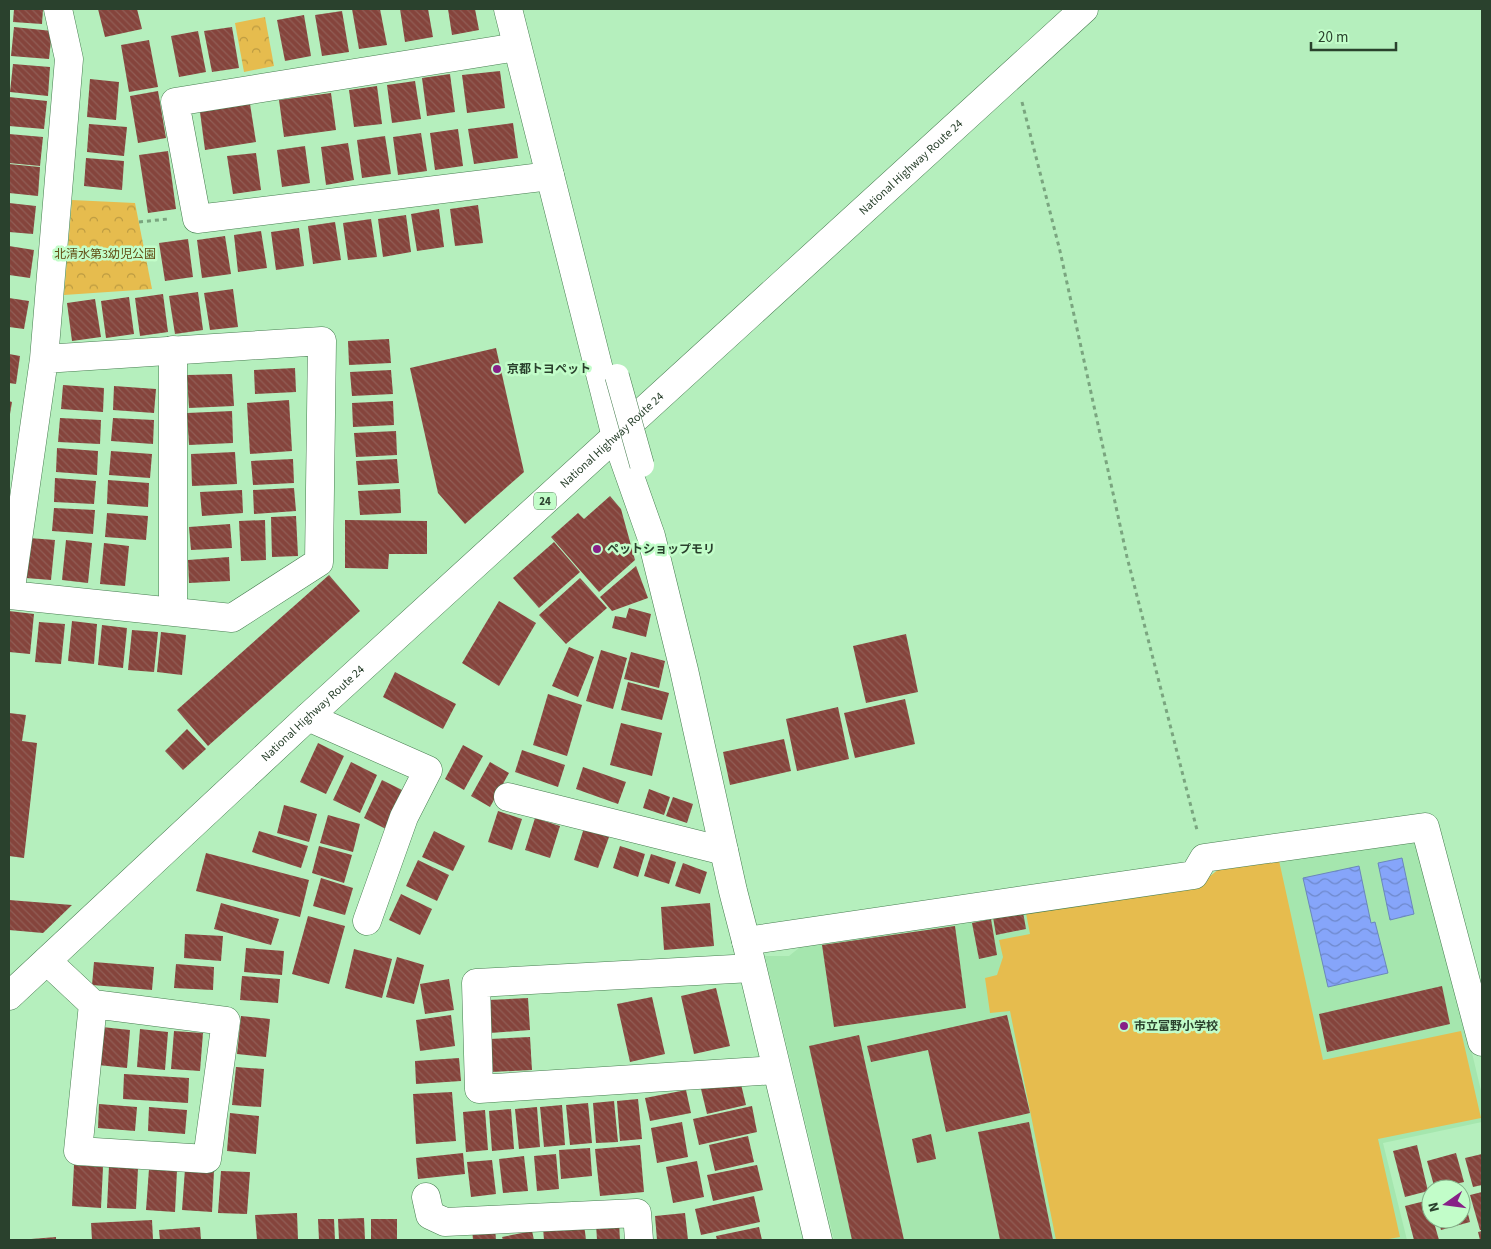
<svg xmlns="http://www.w3.org/2000/svg" width="1491" height="1249" viewBox="0 0 1491 1249" font-family="'Source Sans 3','Noto Sans JP',sans-serif">
  <style>
    .built { fill: #a5e6ae }
    .grass { fill: #e6bc4e }
    .park { fill: url(#park-crowns) }
    .water { fill: url(#water-waves); stroke: #6a87bc }
    .building { fill: url(#building-back-hatch) }
    .lines { fill: none; stroke-linecap: round; stroke-linejoin: round }
    .minor-casing { stroke: #477d50; stroke-width: 29 }
    .trunk-casing { stroke: #477d50; stroke-width: 29 }
    .path { stroke: #7aa57f; stroke-width: 3; stroke-dasharray: 4 4; stroke-linecap: butt }
    .minor { stroke: #fff; stroke-width: 28 }
    .trunk { stroke: #fff; stroke-width: 28 }
    .pedestrian-bridge-casing { stroke: #477d50; stroke-width: 25; stroke-linecap: butt }
    .pedestrian-bridge { stroke: #fff; stroke-width: 24 }
    .poi-dot { fill: #872087; stroke: #c2fdc9; stroke-width: 2 }
    .labels { text-anchor: middle; dominant-baseline: central; stroke-width: 5; stroke-linejoin: round; paint-order: stroke }
    .shield { fill: #c2fdc9; stroke: #58795c; stroke-width: 1 }
    .shield-label { font-size: 11px; font-weight: bold; fill: #2a412d }
    .street-label { font-size: 12px; fill: #2a412d; stroke: #c2fdc9 }
    .park-label { font-size: 12px; fill: #614c14; stroke: #c2fdc9 }
    .poi-label { font-size: 12px; font-weight: bold; fill: #2a412d; stroke: #c2fdc9; text-anchor: start }
  </style>
  <defs>
    <pattern id="park-crowns" width="20" height="18" patternUnits="userSpaceOnUse" patternTransform="scale(1.25)"><rect width="20" height="18" fill="#e6bc4e"/><path d="M2 6a3 3 0 1 1 6 0M12 15a3 3 0 1 1 6 0" fill="none" stroke="#bb9a41"/></pattern>
    <pattern id="water-waves" width="16" height="10" patternUnits="userSpaceOnUse" patternTransform="scale(1.25)"><rect width="16" height="10" fill="#86a5fa"/><path d="M0 5q4-4 8 0t8 0" fill="none" stroke="#6e88cb"/></pattern>
    <pattern id="building-back-hatch" width="6" height="6" patternUnits="userSpaceOnUse" patternTransform="scale(1.25)"><rect width="6" height="6" fill="#85443c"/><path d="M-1 5l2 2M0 0l6 6M5-1l2 2" fill="none" stroke="#915e56"/></pattern>
  </defs>
  <rect width="100%" height="100%" fill="#b5efbd"/>
  <!-- built -->
  <path class="built" d="M1409,839L1425,855L1482,1095V1122L1383,1143L1407,1240H834L765,956H789L810,939L1198,886L1225,864Z"/>
  <!-- grass -->
  <path class="grass" d="M1278,856L1323,1060L1461,1031L1481,1118L1378,1139L1400,1237L1383,1240H1056L1010,1011L990,1013L985,978L997,975L1003,957L999,940L1030,934L1025,908L1198,886L1225,864Z"/>
  <!-- park -->
  <g class="park">
    <path d="M265,17L274,66L244,72L235,23Z"/>
    <path d="M72,200L135,203L152,289L64,295Z"/>
  </g>
  <!-- water -->
  <g class="water">
    <path d="M1402,858L1414,914L1390,920L1378,863Z"/>
    <path d="M1359,866L1371,923L1375,922L1388,973L1328,987L1303,878Z"/>
  </g>
  <!-- building -->
  <g class="building">
    <path d="M14,9H43L42,24L13,22Z"/>
    <path d="M98,9H137L142,29L105,37Z"/>
    <path d="M352,9H380L387,45L359,49Z"/>
    <path d="M400,9H428L433,37L405,42Z"/>
    <path d="M448,9H475L479,30L452,35Z"/>
    <path d="M342,11L349,52L322,56L315,15Z"/>
    <path d="M304,15L311,56L285,61L277,20Z"/>
    <path d="M14,27L52,31L49,59L11,56Z"/>
    <path d="M232,27L239,68L212,72L204,31Z"/>
    <path d="M198,31L206,72L179,77L171,36Z"/>
    <path d="M149,40L158,87L129,92L121,45Z"/>
    <path d="M13,64L50,67L48,96L10,92Z"/>
    <path d="M500,71L505,108L467,113L462,75Z"/>
    <path d="M450,74L455,112L427,116L422,78Z"/>
    <path d="M90,79L119,82L116,120L87,117Z"/>
    <path d="M415,81L421,119L392,123L387,85Z"/>
    <path d="M377,86L382,124L354,127L349,90Z"/>
    <path d="M158,91L166,138L138,143L130,96Z"/>
    <path d="M331,93L336,130L284,137L279,100Z"/>
    <path d="M9,97L47,101L44,129L9,126Z"/>
    <path d="M250,104L256,142L205,150L200,112Z"/>
    <path d="M513,123L518,158L474,164L468,129Z"/>
    <path d="M89,124L127,127L124,156L87,152Z"/>
    <path d="M458,129L463,166L435,170L430,133Z"/>
    <path d="M421,133L427,171L398,175L393,137Z"/>
    <path d="M9,134L43,137L40,166L9,163Z"/>
    <path d="M385,136L391,174L362,178L357,140Z"/>
    <path d="M348,143L354,180L326,185L321,147Z"/>
    <path d="M305,146L310,183L282,187L277,150Z"/>
    <path d="M168,151L176,209L148,213L139,155Z"/>
    <path d="M256,153L261,190L233,194L227,156Z"/>
    <path d="M86,158L124,161L122,190L84,186Z"/>
    <path d="M9,164L40,167L38,196L9,193Z"/>
    <path d="M9,203L36,206L33,234L9,232Z"/>
    <path d="M478,205L483,243L455,246L450,209Z"/>
    <path d="M439,209L444,247L417,251L411,214Z"/>
    <path d="M406,215L411,252L383,257L378,219Z"/>
    <path d="M371,219L377,257L348,260L343,223Z"/>
    <path d="M335,222L341,260L313,264L308,226Z"/>
    <path d="M299,228L304,266L276,270L271,232Z"/>
    <path d="M261,231L267,268L238,272L234,235Z"/>
    <path d="M225,236L231,274L202,278L197,240Z"/>
    <path d="M188,239L193,277L165,281L159,243Z"/>
    <path d="M9,246L34,250L30,278L9,275Z"/>
    <path d="M233,289L238,327L210,330L204,293Z"/>
    <path d="M198,292L203,330L175,334L169,296Z"/>
    <path d="M163,294L168,332L140,336L135,298Z"/>
    <path d="M129,297L134,334L106,338L101,301Z"/>
    <path d="M9,298L29,301L24,329L9,327Z"/>
    <path d="M95,299L101,337L72,341L67,303Z"/>
    <path d="M389,339L391,363L349,365L348,341Z"/>
    <path d="M496,348L524,472L465,524L438,493L410,368Z"/>
    <path d="M9,354L20,356L16,384L9,383Z"/>
    <path d="M295,368L296,392L255,394L254,370Z"/>
    <path d="M391,370L393,394L352,396L350,372Z"/>
    <path d="M232,374L234,406L189,408L187,375Z"/>
    <path d="M63,385L104,388L103,412L61,409Z"/>
    <path d="M114,386L156,389L154,413L113,410Z"/>
    <path d="M289,400L292,451L250,454L247,403Z"/>
    <path d="M9,401L12,402L10,414L9,413Z"/>
    <path d="M393,401L394,425L353,427L352,403Z"/>
    <path d="M232,411L233,443L189,445L187,413Z"/>
    <path d="M60,418L101,420L100,444L58,442Z"/>
    <path d="M113,418L154,420L153,444L111,441Z"/>
    <path d="M396,431L397,455L356,457L354,433Z"/>
    <path d="M57,448L98,451L97,475L56,472Z"/>
    <path d="M111,451L152,454L150,478L109,475Z"/>
    <path d="M235,452L237,484L192,486L191,454Z"/>
    <path d="M293,459L294,483L253,485L251,461Z"/>
    <path d="M397,459L399,483L358,485L356,461Z"/>
    <path d="M55,478L96,481L94,504L54,502Z"/>
    <path d="M108,480L149,483L148,507L107,504Z"/>
    <path d="M294,488L296,511L254,514L253,490Z"/>
    <path d="M400,489L401,513L360,515L358,491Z"/>
    <path d="M242,490L243,513L202,516L200,492Z"/>
    <path d="M610,496L621,509L635,560L599,592L551,537L578,513L584,519Z"/>
    <path d="M54,508L95,510L93,534L52,531Z"/>
    <path d="M107,513L148,516L146,540L105,537Z"/>
    <path d="M296,516L298,556L272,557L271,517Z"/>
    <path d="M265,520L266,560L241,561L239,521Z"/>
    <path d="M345,520L427,521V554H389L388,569L345,568Z"/>
    <path d="M230,524L232,548L191,550L189,527Z"/>
    <path d="M29,538L55,540L51,580L26,578Z"/>
    <path d="M66,540L92,543L88,583L62,580Z"/>
    <path d="M554,542L580,572L539,608L513,578Z"/>
    <path d="M104,543L129,546L125,586L100,584Z"/>
    <path d="M229,557L230,581L189,583L188,560Z"/>
    <path d="M636,566L648,598L612,611L600,597Z"/>
    <path d="M329,575L360,611L208,746L177,710Z"/>
    <path d="M580,578L607,608L566,644L539,615Z"/>
    <path d="M499,601L536,623L499,686L462,663Z"/>
    <path d="M629,608L651,614L646,637L612,628L615,616L626,618Z"/>
    <path d="M9,611L34,614L30,654L9,652Z"/>
    <path d="M72,621L97,624L94,664L68,661Z"/>
    <path d="M39,622L65,624L61,664L35,662Z"/>
    <path d="M102,625L127,628L123,668L98,665Z"/>
    <path d="M132,630L158,632L154,672L128,670Z"/>
    <path d="M161,632L186,635L182,675L157,672Z"/>
    <path d="M906,634L918,692L866,703L853,646Z"/>
    <path d="M569,647L594,657L578,697L552,686Z"/>
    <path d="M601,650L627,658L613,709L586,701Z"/>
    <path d="M631,652L665,661L659,688L624,679Z"/>
    <path d="M395,672L456,704L443,729L383,697Z"/>
    <path d="M628,682L669,693L662,720L621,710Z"/>
    <path d="M548,694L582,705L567,756L533,745Z"/>
    <path d="M905,699L915,744L855,758L844,713Z"/>
    <path d="M838,707L849,759L797,771L786,719Z"/>
    <path d="M9,713L26,715L22,741L37,743L24,858L9,856Z"/>
    <path d="M621,723L662,733L652,776L610,765Z"/>
    <path d="M187,729L206,749L183,770L165,751Z"/>
    <path d="M784,739L791,771L730,785L723,752Z"/>
    <path d="M318,743L344,756L326,794L300,782Z"/>
    <path d="M463,745L483,756L464,790L445,779Z"/>
    <path d="M522,750L565,765L558,787L515,772Z"/>
    <path d="M351,762L377,775L360,813L333,800Z"/>
    <path d="M490,762L509,773L490,807L471,796Z"/>
    <path d="M583,767L626,782L618,804L576,789Z"/>
    <path d="M382,780L408,793L390,831L364,818Z"/>
    <path d="M649,789L670,797L664,815L643,808Z"/>
    <path d="M673,797L693,804L687,823L666,816Z"/>
    <path d="M284,805L317,814L309,842L277,833Z"/>
    <path d="M498,811L522,819L512,850L488,842Z"/>
    <path d="M328,815L360,824L353,852L320,843Z"/>
    <path d="M535,818L560,826L550,858L525,850Z"/>
    <path d="M584,828L609,837L598,868L574,860Z"/>
    <path d="M259,831L308,846L301,868L252,852Z"/>
    <path d="M434,831L465,846L453,871L422,857Z"/>
    <path d="M319,846L352,855L344,883L312,873Z"/>
    <path d="M620,846L645,854L638,877L613,868Z"/>
    <path d="M206,853L309,880L300,917L196,891Z"/>
    <path d="M651,854L676,862L669,884L644,876Z"/>
    <path d="M418,860L449,875L437,901L406,886Z"/>
    <path d="M683,863L707,872L700,894L675,886Z"/>
    <path d="M321,878L353,888L345,915L313,906Z"/>
    <path d="M401,894L432,909L420,935L389,920Z"/>
    <path d="M9,900L72,905L43,933L9,930Z"/>
    <path d="M221,903L279,919L271,945L214,929Z"/>
    <path d="M710,903L714,946L664,950L661,907Z"/>
    <path d="M1023,912L1026,929L996,935L993,917Z"/>
    <path d="M308,916L345,926L329,984L292,974Z"/>
    <path d="M991,919L997,955L979,959L972,923Z"/>
    <path d="M955,926L966,1008L834,1027L822,945Z"/>
    <path d="M185,934L223,936L221,961L184,958Z"/>
    <path d="M246,948L284,951L282,975L244,972Z"/>
    <path d="M354,949L392,959L382,998L345,988Z"/>
    <path d="M397,957L424,965L414,1004L386,997Z"/>
    <path d="M94,962L154,967L152,990L92,985Z"/>
    <path d="M176,964L214,967L213,990L174,988Z"/>
    <path d="M242,976L280,979L278,1003L240,1000Z"/>
    <path d="M449,979L454,1010L425,1014L420,984Z"/>
    <path d="M1442,986L1450,1024L1327,1052L1319,1014Z"/>
    <path d="M716,988L730,1046L694,1054L681,996Z"/>
    <path d="M652,997L665,1054L630,1062L617,1004Z"/>
    <path d="M528,998L530,1030L490,1033L488,1000Z"/>
    <path d="M451,1015L455,1046L420,1051L416,1020Z"/>
    <path d="M1007,1015L1030,1113L946,1132L928,1050L871,1062L867,1046Z"/>
    <path d="M241,1016L270,1019L266,1057L237,1054Z"/>
    <path d="M102,1027L130,1030L127,1068L98,1065Z"/>
    <path d="M140,1029L168,1032L165,1070L137,1067Z"/>
    <path d="M174,1031L203,1033L200,1071L171,1069Z"/>
    <path d="M859,1035L904,1240H852L809,1046Z"/>
    <path d="M530,1037L532,1070L492,1072L490,1039Z"/>
    <path d="M459,1058L461,1081L416,1084L415,1061Z"/>
    <path d="M236,1067L264,1069L261,1107L232,1105Z"/>
    <path d="M124,1074L189,1078L188,1103L123,1099Z"/>
    <path d="M740,1080L746,1105L707,1114L701,1089Z"/>
    <path d="M686,1090L691,1113L650,1121L645,1098Z"/>
    <path d="M452,1092L456,1141L416,1144L413,1094Z"/>
    <path d="M638,1099L642,1139L620,1141L617,1101Z"/>
    <path d="M614,1101L618,1142L596,1143L593,1103Z"/>
    <path d="M588,1103L592,1143L570,1145L566,1105Z"/>
    <path d="M99,1104L137,1107L135,1131L98,1128Z"/>
    <path d="M562,1105L565,1145L544,1147L540,1107Z"/>
    <path d="M752,1106L757,1132L699,1145L693,1119Z"/>
    <path d="M149,1107L187,1110L185,1134L148,1131Z"/>
    <path d="M537,1107L540,1147L519,1149L515,1109Z"/>
    <path d="M511,1109L514,1149L492,1151L489,1111Z"/>
    <path d="M485,1110L488,1150L466,1152L463,1112Z"/>
    <path d="M230,1113L259,1116L256,1154L227,1151Z"/>
    <path d="M682,1122L688,1157L657,1163L651,1128Z"/>
    <path d="M1029,1122L1053,1240H1000L978,1132Z"/>
    <path d="M931,1134L936,1159L917,1163L912,1139Z"/>
    <path d="M748,1136L754,1162L715,1171L709,1145Z"/>
    <path d="M640,1145L644,1192L600,1196L595,1149Z"/>
    <path d="M1417,1145L1428,1191L1405,1197L1393,1151Z"/>
    <path d="M590,1148L592,1176L561,1179L559,1150Z"/>
    <path d="M463,1153L465,1174L418,1179L416,1158Z"/>
    <path d="M1456,1153L1464,1182L1435,1189L1427,1161Z"/>
    <path d="M556,1154L559,1189L537,1191L534,1156Z"/>
    <path d="M1482,1154V1185L1473,1187L1465,1158Z"/>
    <path d="M524,1156L528,1191L503,1193L499,1159Z"/>
    <path d="M492,1160L496,1194L471,1197L467,1162Z"/>
    <path d="M697,1161L704,1197L673,1203L666,1167Z"/>
    <path d="M74,1165L103,1167L101,1208L72,1206Z"/>
    <path d="M757,1165L763,1190L713,1201L707,1175Z"/>
    <path d="M109,1166L138,1168L136,1209L107,1208Z"/>
    <path d="M149,1169L177,1170L175,1212L146,1210Z"/>
    <path d="M185,1169L214,1171L212,1212L182,1210Z"/>
    <path d="M221,1171L250,1172L247,1214L218,1213Z"/>
    <path d="M1482,1192V1230H1480L1470,1195Z"/>
    <path d="M1461,1194H1463L1470,1222L1441,1230L1438,1219H1461Z"/>
    <path d="M754,1196L760,1222L701,1235L695,1209Z"/>
    <path d="M1429,1200L1431,1210V1219H1433L1439,1240H1414L1405,1206Z"/>
    <path d="M297,1213L298,1240H257L255,1215Z"/>
    <path d="M685,1213L688,1240H657L655,1216Z"/>
    <path d="M364,1218L365,1240H339L338,1219Z"/>
    <path d="M318,1219H334L335,1240H319Z"/>
    <rect x="371" y="1219" width="26" height="21"/>
    <path d="M152,1220L153,1240H92L91,1223Z"/>
    <path d="M619,1223L620,1240H597L596,1224Z"/>
    <path d="M584,1224L586,1240H544L543,1228Z"/>
    <path d="M200,1227L201,1240H160L159,1230Z"/>
    <path d="M759,1227L762,1240H717L716,1236Z"/>
    <path d="M495,1228L496,1240H473L472,1229Z"/>
    <path d="M532,1231L534,1240H503L502,1237Z"/>
    <path d="M1482,1231V1240H1480L1478,1232Z"/>
    <path d="M56,1237V1240H31V1239Z"/>
  </g>
  <g class="lines">
    <!-- minor casing -->
    <g class="minor-casing">
      <g id="minor">
        <path d="M508,9L616,437L651,536L684,670L733,891L746,941L818,1240"/>
        <path d="M517,47L175,102L197,219L550,176"/>
        <path d="M173,350V611"/>
        <path d="M44,359L322,341L319,562L232,618L10,595L44,359L69,59L58,9"/>
        <path d="M308,717L428,770L404,817L367,921"/>
        <path d="M508,797L724,851"/>
        <path d="M746,941L1194,875L1204,858L1425,827L1482,1042"/>
        <path d="M47,961L93,1004L226,1021L207,1159L78,1151L93,1004"/>
        <path d="M752,968L476,983L479,1089L776,1070"/>
        <path d="M426,1197L430,1215L445,1222L637,1213L639,1240"/>
      </g>
    </g>
    <!-- trunk casing -->
    <g class="trunk-casing">
      <g id="trunk">
        <path id="s1" d="M9,996L308,717L1084,9"/>
      </g>
    </g>
    <!-- path -->
    <g class="path">
      <path d="M1022,102L1060,251L1127,557L1197,830"/>
      <path d="M139,222L168,219"/>
    </g>
    <!-- minor -->
    <use href="#minor" class="minor"/>
    <!-- trunk -->
    <use href="#trunk" class="trunk"/>
    <!-- pedestrian-bridge casing -->
    <g class="pedestrian-bridge-casing">
      <path id="pedestrian-bridge" d="M617,376L642,465"/>
    </g>
    <!-- pedestrian-bridge -->
    <use href="#pedestrian-bridge" class="pedestrian-bridge"/>
  </g>
  <!-- markers -->
  <g class="poi-dot">
    <circle cx="497" cy="369" r="5"/>
    <circle cx="597" cy="549" r="5"/>
    <circle cx="1124" cy="1026" r="5"/>
  </g>
  <g class="labels">
    <!-- shield labels -->
    <rect class="shield" x="534" y="492.5" width="22" height="17" rx="4"/>
    <g class="shield-label">
      <text x="545" y="501">24</text>
    </g>
    <!-- street labels -->
    <g class="street-label">
      <text stroke="none"><textPath href="#s1" startOffset="1225">National Highway Route 24</textPath></text>
      <text stroke="none"><textPath href="#s1" startOffset="820">National Highway Route 24</textPath></text>
      <text stroke="none"><textPath href="#s1" startOffset="415">National Highway Route 24</textPath></text>
    </g>
    <!-- park labels -->
    <g class="park-label">
      <text x="105" y="254">北清水第3幼児公園</text>
    </g>
    <!-- poi labels -->
    <g class="poi-label">
      <text x="507" y="369">京都トヨペット</text>
      <text x="607" y="549">ペットショップモリ</text>
      <text x="1134" y="1026">市立富野小学校</text>
    </g>
  </g>
  <!-- border -->
  <rect width="1491" height="1249" fill="none" stroke="#2a412d" stroke-width="20"/>
  <!-- north arrow -->
  <g transform="translate(1446 1204) rotate(256)"><circle r="24" fill="#c2fdc9" stroke="#85b28b"/>
  <path d="M0-4L9 19L0 12L-9 19Z" fill="#872087"/>
  <text y="-8" font-size="14" font-weight="bold" text-anchor="middle" fill="#2a412d">N</text>
  </g>
  <!-- scale -->
  <path d="M1311 42v8h85v-8" fill="none" stroke="#2a412d" stroke-width="2.5"/>
  <text x="1318" y="42" font-size="15" fill="#2a412d" stroke="#c2fdc9" stroke-width="4" paint-order="stroke">20 m</text>
</svg>
